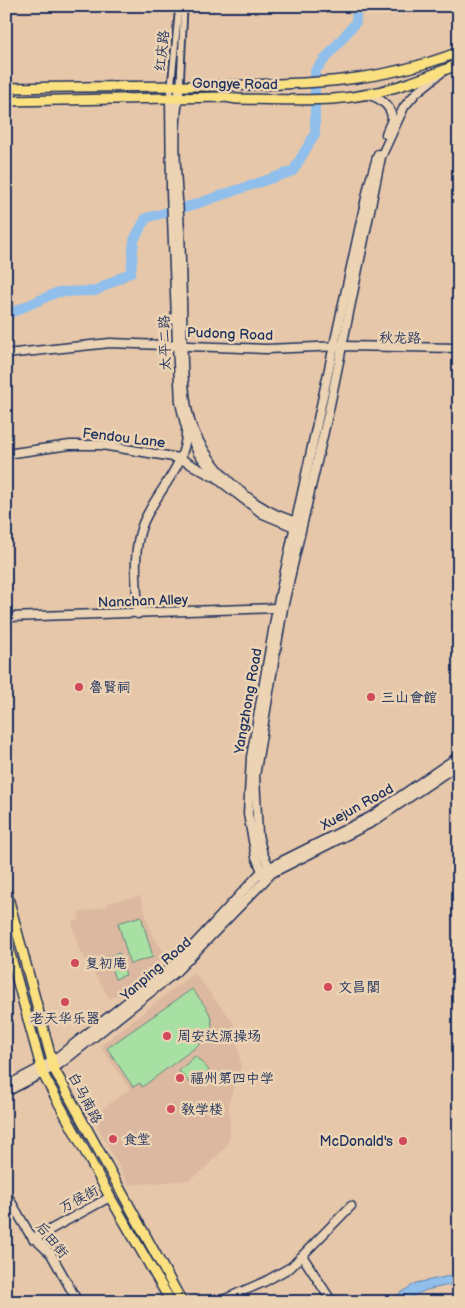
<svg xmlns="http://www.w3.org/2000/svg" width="465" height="1308" viewBox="0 0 465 1308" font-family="'Balsamiq Sans','LXGW WenKai TC',sans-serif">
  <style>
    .built { fill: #dbb89f }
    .green { fill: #a8dfa3; stroke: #628780 }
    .water { fill: #90bfeb; stroke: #6185b3 }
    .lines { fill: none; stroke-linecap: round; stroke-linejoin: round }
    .river { stroke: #90bfeb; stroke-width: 10 }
    .street-casing { stroke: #1b2f5e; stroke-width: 9 }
    .secondary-casing { stroke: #1b2f5e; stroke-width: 11 }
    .primary-casing { stroke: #1b2f5e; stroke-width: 12 }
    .street { stroke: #ebd3b3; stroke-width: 5.5 }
    .secondary { stroke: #ebd3b3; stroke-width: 8 }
    .primary { stroke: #fbe080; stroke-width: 9 }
    .poi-dot { fill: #d1495b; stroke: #ebd3b3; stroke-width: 2 }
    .labels { text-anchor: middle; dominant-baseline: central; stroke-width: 5; stroke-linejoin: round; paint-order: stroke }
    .street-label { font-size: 14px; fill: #1b2f5e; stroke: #ebd3b3 }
    .poi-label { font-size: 14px; fill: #1b2f5e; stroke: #ebd3b3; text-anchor: start }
  </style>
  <rect width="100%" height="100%" fill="#e7c7a9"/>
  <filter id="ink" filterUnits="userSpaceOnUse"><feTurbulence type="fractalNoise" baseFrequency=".02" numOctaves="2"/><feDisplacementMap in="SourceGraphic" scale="10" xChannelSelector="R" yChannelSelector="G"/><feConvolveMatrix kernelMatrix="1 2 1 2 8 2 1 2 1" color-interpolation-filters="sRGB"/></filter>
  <g filter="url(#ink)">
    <!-- built -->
    <g class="built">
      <path d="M140,896L152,935L168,957L110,999L78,947L72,922L80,920L78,913L108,906L107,903Z"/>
      <path d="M194,973L234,1023L241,1066L229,1102L230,1139L223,1150L201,1172L189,1180L129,1185L99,1129L94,1115L130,1089L100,1046Z"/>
    </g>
    <!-- green -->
    <g class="green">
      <path d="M141,916L153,957L130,964L118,923Z"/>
      <path d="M119,953L126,975L115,979L107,957Z"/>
      <path d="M192,989C204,1005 219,1018 208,1038L142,1087L140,1083L133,1087L107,1048Z"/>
      <path d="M195,1056L209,1070L192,1085L179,1071Z"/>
    </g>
    <!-- water -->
    <path class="water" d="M459,1274V1283L426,1290L402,1302H386L416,1283Z"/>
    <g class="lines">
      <!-- river -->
      <path class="river" d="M6,315L58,292L95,291L131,272L134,240L146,218L193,205L293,171L315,134V71L356,22L357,6"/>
      <!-- street casing -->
      <g class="street-casing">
        <g id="street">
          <path d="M180,86L184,6"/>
          <path d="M170,98L179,6"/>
        </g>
      </g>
      <!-- secondary casing -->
      <g class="secondary-casing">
        <g id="secondary">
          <path d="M180,86C172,128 176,172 179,214C181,242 181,270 182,298C183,331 180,400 193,429C212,473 255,512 301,523"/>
          <path d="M367,95C378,96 392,106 392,119C391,123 387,130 386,134"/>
          <path d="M170,98L171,192L177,344L180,402L185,424L198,453L220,481L263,514L299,529"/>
          <path d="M6,354L110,343L266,349L342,346L459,348"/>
          <path d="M6,454L70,445H102L179,458L212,476"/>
          <path d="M138,614C137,585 132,554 142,526C153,495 188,465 186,430"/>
          <path d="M9,617L277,608"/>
          <path d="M272,873L263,854L258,835L255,776L283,608L329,410L381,157L404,107L416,93L442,72"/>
          <path d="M265,878L256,857L248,814L251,757L277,608L369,184L378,154"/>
          <path d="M6,1086L51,1062L178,962L262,871L370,817L459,756"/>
          <path d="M6,1092L60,1064L176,972L272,873L373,822L459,764"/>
          <path d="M6,1193L29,1233L51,1254L78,1302"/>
          <path d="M33,1239L110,1197"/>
          <path d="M303,1257L332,1302"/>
          <path d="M218,1302L264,1282L291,1267L351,1206"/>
        </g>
      </g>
      <!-- primary casing -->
      <g class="primary-casing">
        <g id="primary">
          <path d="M6,88C71,87 136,86 200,86C292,84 372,86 459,52"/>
          <path d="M6,101L225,97L237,99C269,99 301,101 333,99C377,96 418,81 459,64"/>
          <path d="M6,890L54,1069L182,1302"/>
          <path d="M6,939L43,1074L110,1197L171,1302"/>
        </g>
      </g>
      <!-- street -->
      <use href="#street" class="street"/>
      <!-- secondary -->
      <use href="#secondary" class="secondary"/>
      <!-- primary -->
      <use href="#primary" class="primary"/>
    </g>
  </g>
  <!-- markers -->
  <g class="poi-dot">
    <circle cx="79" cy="687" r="5"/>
    <circle cx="371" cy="697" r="5"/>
    <circle cx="75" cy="963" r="5"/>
    <circle cx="328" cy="987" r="5"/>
    <circle cx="65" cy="1002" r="5"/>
    <circle cx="167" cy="1036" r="5"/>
    <circle cx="180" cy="1078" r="5"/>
    <circle cx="171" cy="1109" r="5"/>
    <circle cx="113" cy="1139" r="5"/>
    <circle cx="403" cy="1141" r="5"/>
  </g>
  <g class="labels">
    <!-- street labels -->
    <g class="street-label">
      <text transform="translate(162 51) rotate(-84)">红庆路</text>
      <text transform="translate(235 84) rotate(1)">Gongye Road</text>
      <text transform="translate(230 334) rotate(2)">Pudong Road</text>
      <text transform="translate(400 338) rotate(1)">秋龙路</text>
      <text transform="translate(165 343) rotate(-92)">太平二路</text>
      <text transform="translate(124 438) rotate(7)">Fendou Lane</text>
      <text transform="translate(143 601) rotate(-2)">Nanchan Alley</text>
      <text transform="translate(248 701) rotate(-80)">Yangzhong Road</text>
      <text transform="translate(357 807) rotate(-29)">Xuejun Road</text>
      <text transform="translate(156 969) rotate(-41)">Yanping Road</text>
      <text transform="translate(85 1098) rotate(62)">白马南路</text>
      <text transform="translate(79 1199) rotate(-28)">万侯街</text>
      <text transform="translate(52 1240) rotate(51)">后田街</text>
    </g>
    <!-- poi labels -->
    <g class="poi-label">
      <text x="89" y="687">魯賢祠</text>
      <text x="381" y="697">三山會館</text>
      <text x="85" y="963">复初庵</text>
      <text x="338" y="987">文昌閣</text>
      <text x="65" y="1018" text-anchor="middle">老天华乐器</text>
      <text x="177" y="1036">周安达源操场</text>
      <text x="190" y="1078">福州第四中学</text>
      <text x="181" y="1109">教学楼</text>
      <text x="123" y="1139">食堂</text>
      <text x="393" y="1141" text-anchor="end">McDonald's</text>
    </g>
  </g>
  <!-- margin -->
  <rect width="465" height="1308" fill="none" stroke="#ebd3b3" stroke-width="25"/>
  <rect x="12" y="12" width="440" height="1283" fill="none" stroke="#1b2f5e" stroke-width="2" filter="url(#ink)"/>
</svg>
